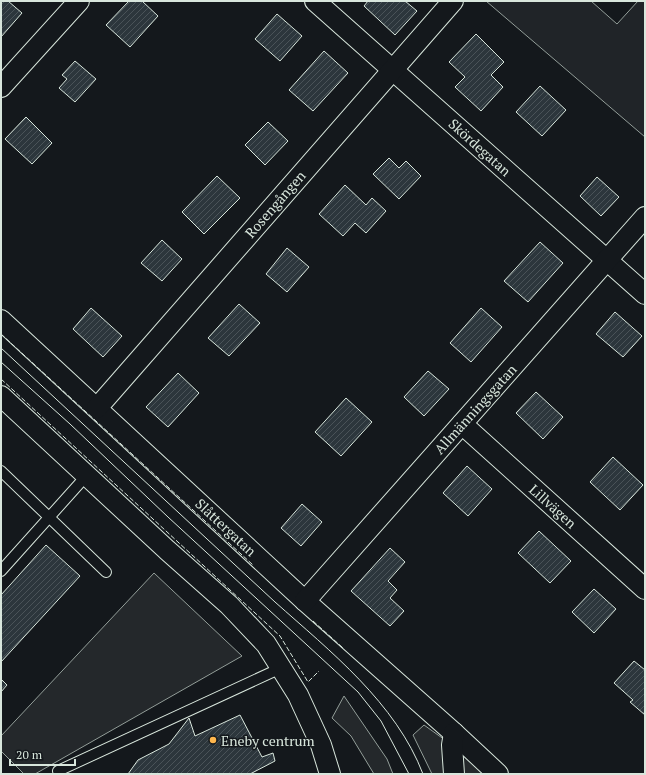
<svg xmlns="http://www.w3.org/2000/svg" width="646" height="775" viewBox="0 0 646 775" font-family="'PT Serif',serif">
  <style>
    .grass { fill: #202428; stroke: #939e99 }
    .parking { fill: #24282b; stroke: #939e99 }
    .building { fill: url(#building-hatch); stroke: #d8e6dc }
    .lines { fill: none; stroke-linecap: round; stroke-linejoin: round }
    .lane-casing { stroke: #d8e6dc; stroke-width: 12 }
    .street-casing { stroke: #d8e6dc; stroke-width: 22 }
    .lane { stroke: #14181c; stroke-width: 10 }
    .street { stroke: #14181c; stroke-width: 20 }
    .tram { stroke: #d8e6dc; stroke-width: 1 }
    .fence { stroke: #d8e6dc; stroke-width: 1; stroke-dasharray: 5 2; stroke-linecap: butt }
    .poi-dot { fill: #ffb74d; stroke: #14181c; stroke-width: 1.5 }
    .labels { text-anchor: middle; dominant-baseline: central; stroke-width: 3; stroke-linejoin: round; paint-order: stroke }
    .street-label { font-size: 14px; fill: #d8e6dc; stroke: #14181c }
    .poi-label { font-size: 14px; fill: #d8e6dc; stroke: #14181c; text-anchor: start }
  </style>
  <defs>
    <pattern id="building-hatch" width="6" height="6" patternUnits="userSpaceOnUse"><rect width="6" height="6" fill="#2c363c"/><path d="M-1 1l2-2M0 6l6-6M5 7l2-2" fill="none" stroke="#4a5358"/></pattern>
  </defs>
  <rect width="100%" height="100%" fill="#14181c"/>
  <!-- grass -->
  <path class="grass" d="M486,1H591L617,24L638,1H645V137Z"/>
  <!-- parking -->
  <g class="parking">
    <path d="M154,573L242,656L35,774H24L1,751V736Z"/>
    <path d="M344,696L387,759L393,774H374L351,736L332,718Z"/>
    <path d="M424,725L452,745L484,774H432L413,735Z"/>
  </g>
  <!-- building -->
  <g class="building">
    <path d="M1,1H8L22,13L1,37Z"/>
    <path d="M129,1H142L158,16L130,47L106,25Z"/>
    <path d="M368,1H405L417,11L395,35L364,6Z"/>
    <path d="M277,14L302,36L280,61L255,39Z"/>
    <path d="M476,34L504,62L491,75L503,87L481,111L455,87L465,77L449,62Z"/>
    <path d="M324,51L348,73L313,111L289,90Z"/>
    <path d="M75,61L96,79L75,102L59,88L67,79L62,75Z"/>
    <path d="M540,86L566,110L542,136L516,112Z"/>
    <path d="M26,117L52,143L32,164L5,139Z"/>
    <path d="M268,122L288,141L265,165L245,145Z"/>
    <path d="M389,158L399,168L406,161L421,176L399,199L373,174Z"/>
    <path d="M217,176L240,198L204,234L182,212Z"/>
    <path d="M597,177L619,197L601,216L580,196Z"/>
    <path d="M345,185L366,205L372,198L386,211L366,233L355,223L343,236L319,214Z"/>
    <path d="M162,240L182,259L162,281L141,263Z"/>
    <path d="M540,242L563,263L528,302L504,281Z"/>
    <path d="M287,248L309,267L287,292L266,274Z"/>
    <path d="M239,304L260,323L229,356L208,338Z"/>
    <path d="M91,308L122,336L103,357L73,329Z"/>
    <path d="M481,308L502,327L471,362L450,343Z"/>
    <path d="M615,312L642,336L623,357L596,334Z"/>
    <path d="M428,371L449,389L424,416L404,397Z"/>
    <path d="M178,373L199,393L168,427L146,407Z"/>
    <path d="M536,392L563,417L543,439L516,413Z"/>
    <path d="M346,398L372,422L341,456L315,432Z"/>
    <path d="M613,457L643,485L620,510L590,482Z"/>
    <path d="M467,466L492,489L468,516L443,493Z"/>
    <path d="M302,504L322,522L301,546L281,528Z"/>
    <path d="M539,531L571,561L550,583L518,553Z"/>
    <path d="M46,545L80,576L1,662V595Z"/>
    <path d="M390,548L405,562L388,581L397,590L390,598L404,611L390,626L351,591Z"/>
    <path d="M594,589L616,609L594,633L572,612Z"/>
    <path d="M634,661L645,670V715L630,702L633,700L614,683Z"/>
    <path d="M1,679L7,685L1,692Z"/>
    <path d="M240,715L262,757L273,753L275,761L250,774H128L138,760L169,744L189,718L195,736Z"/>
  </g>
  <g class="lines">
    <!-- lane casing -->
    <g class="lane-casing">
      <g id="lane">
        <path d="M1,471L106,572"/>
        <path d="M1,571L87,475"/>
        <path d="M58,771L281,668"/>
      </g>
    </g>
    <!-- street casing -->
    <g class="street-casing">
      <g id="street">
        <path d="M315,1L645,294"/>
        <path d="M1,87L79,1"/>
        <path d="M1,320L305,601L454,733L498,774"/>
        <path d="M1,396L167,550L229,605L266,644L298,695L321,745L330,774"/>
        <path d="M97,408L453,1"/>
        <path d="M462,424L645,589"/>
        <path d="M305,601L645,217"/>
        <path d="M454,774L452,745L454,733"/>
      </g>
    </g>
    <!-- lane -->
    <use href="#lane" class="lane"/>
    <!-- street -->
    <use href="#street" class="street"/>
    <!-- tram -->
    <g class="tram">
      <path d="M1,348L275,602C330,651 396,703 423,774"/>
      <path d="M1,362L70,424L168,517L358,692L381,721L409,774"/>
    </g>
    <!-- fence -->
    <g class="fence">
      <path d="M1,334L253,565"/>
      <path d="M1,379L280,636L308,682L319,671"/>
      <path d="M313,621L343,648"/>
    </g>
  </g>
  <!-- markers -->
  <circle class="poi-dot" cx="213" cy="740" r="4"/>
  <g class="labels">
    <!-- street labels -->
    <g class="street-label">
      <text transform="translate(480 147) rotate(42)">Skördegatan</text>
      <text transform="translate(275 204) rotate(-49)">Rosengången</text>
      <text transform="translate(475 409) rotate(-48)">Allmänningsgatan</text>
      <text transform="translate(553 506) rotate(42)">Lillvägen</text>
      <text transform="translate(226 527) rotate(43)">Slåttergatan</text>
    </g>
    <!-- poi labels -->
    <g class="poi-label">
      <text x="221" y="740">Eneby centrum</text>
    </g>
  </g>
  <!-- border -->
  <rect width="646" height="775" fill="none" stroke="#d8e6dc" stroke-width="4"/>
  <!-- scale -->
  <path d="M10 759v6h65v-6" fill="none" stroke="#d8e6dc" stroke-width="2"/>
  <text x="16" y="759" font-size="12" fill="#d8e6dc" stroke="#14181c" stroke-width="3" paint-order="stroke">20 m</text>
</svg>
